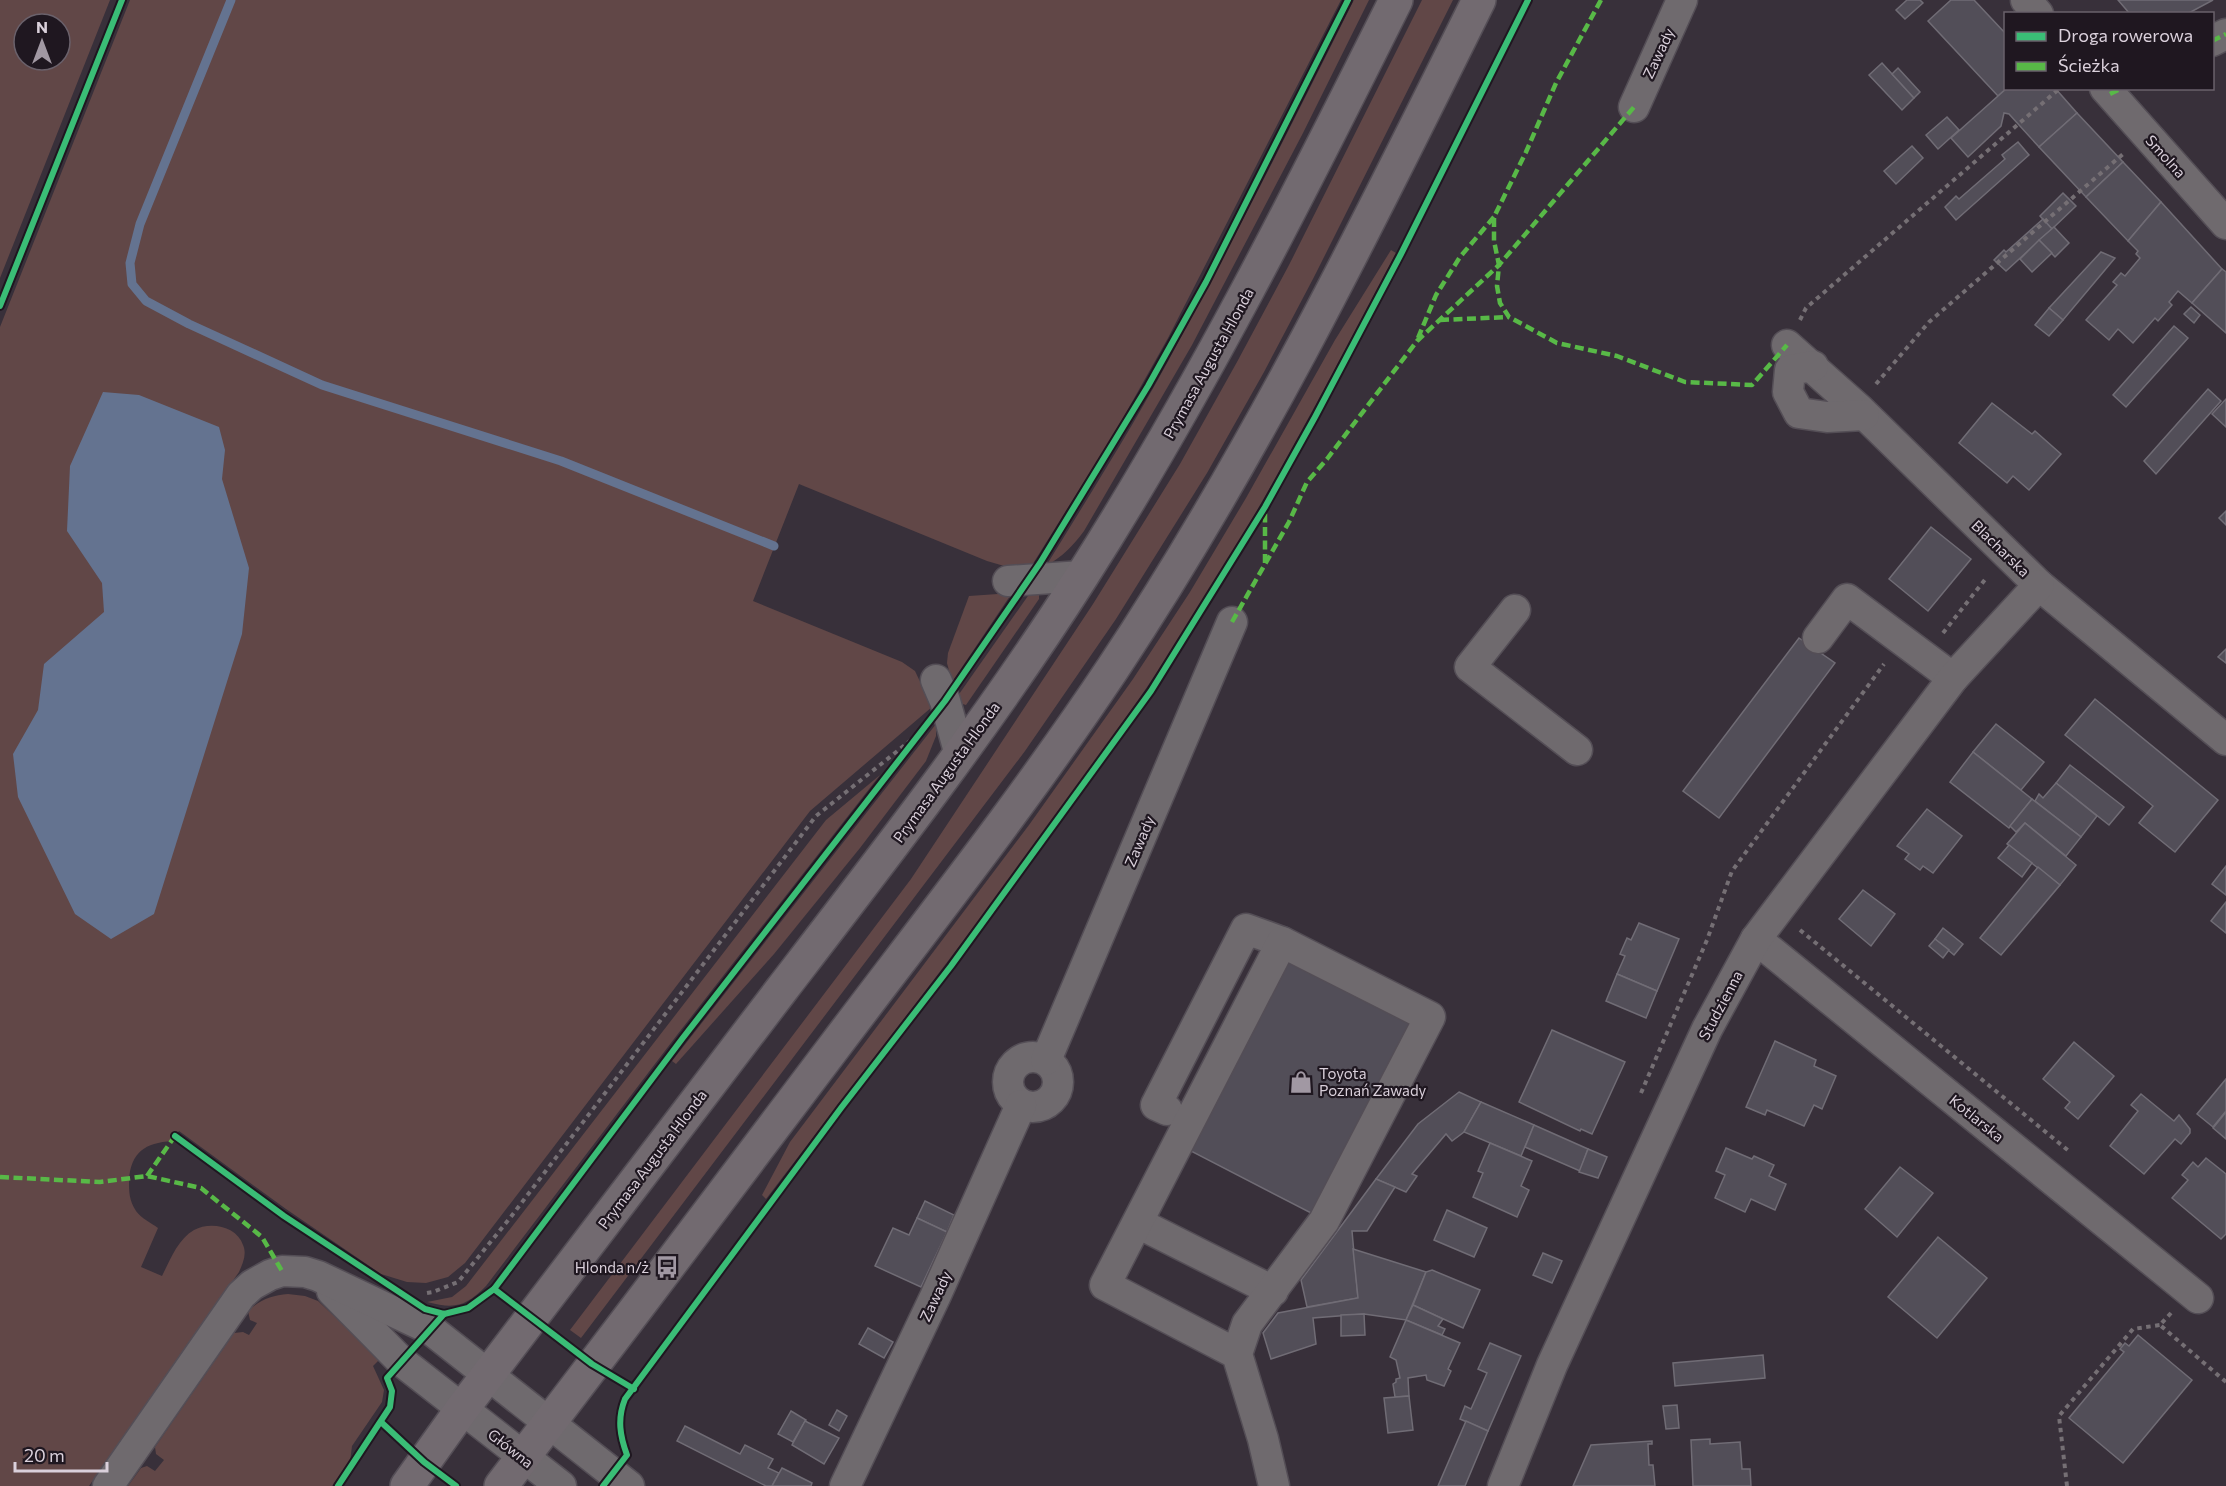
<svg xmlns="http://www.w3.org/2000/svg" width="2226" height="1486" viewBox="0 0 2226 1486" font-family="Commissioner,sans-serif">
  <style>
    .green { fill: #614747; fill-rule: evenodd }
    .water { fill: #647390 }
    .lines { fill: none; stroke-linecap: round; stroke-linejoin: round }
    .stream { stroke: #647390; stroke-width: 9 }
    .building { fill: #524e58; stroke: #706c75; stroke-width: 1.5 }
    .minor-casing { stroke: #544e56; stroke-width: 33 }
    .major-casing { stroke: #544e56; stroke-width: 36 }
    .path { stroke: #756f74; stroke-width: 4; stroke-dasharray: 4.5 4.5; stroke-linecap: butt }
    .minor { stroke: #6f6a6e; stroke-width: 30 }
    .major { stroke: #726a70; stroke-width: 33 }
    .quiet { stroke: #58b947; stroke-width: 4.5; stroke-dasharray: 9 4.5; stroke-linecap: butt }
    .cycleway-casing { stroke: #1f1720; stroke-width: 10 }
    .cycleway { stroke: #3abd76; stroke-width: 6 }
    .labels { text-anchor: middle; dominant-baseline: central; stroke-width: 4.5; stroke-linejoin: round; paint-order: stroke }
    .street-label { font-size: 15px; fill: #dad0db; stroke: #1f1720 }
    .poi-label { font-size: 15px; fill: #dad0db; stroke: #1f1720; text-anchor: start }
  </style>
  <rect width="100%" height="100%" fill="#38303a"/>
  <!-- green -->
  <g class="green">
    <path d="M0,0H110L0,278ZM24,24H60V60H24Z"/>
    <path d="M130,0H1341L1168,338L1114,434L1029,570L1011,568L987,561L799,484L753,601L902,662L915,671L932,707L810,811L465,1263L448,1277L426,1283L407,1282L381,1274L286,1209L179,1131L172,1141C145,1143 131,1152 129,1180C129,1192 129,1200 136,1211C141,1218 151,1223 158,1228L141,1267L162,1276C170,1260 178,1239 194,1230C210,1221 237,1226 243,1245C247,1254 243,1263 239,1272L89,1486H0V327Z"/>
    <path d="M1354,0H1369L1303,133L1192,345L1084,531C1073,546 1062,557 1046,566C1092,491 1139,417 1180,339C1240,228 1297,114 1354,0Z"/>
    <path d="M1422,0H1453L1314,277L1264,372L1207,473L1116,619L1025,751L581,1338L570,1330L911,879L1093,604L1180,464L1237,362L1289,265Z"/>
    <path d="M1391,250L1396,253C1318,402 1240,551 1145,690C1026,864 894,1031 766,1199L762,1195L790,1142L1029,825L1133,679L1190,592L1246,498L1335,340Z"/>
    <path d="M1012,593L952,682L947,663L948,653L969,596Z"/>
    <path d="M1030,593H1036L1039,595V599L966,705L959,703L957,697Z"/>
    <path d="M936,724V736L926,761L860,848L774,954L676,1064L672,1061Z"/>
    <path d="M880,775L677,1035L486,1286C465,1307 455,1309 427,1302L452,1297L466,1286L826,820Z"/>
    <path d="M288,1294L305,1296L318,1301L380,1359L373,1366L384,1390L382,1402L352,1446L350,1462L332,1486H128L141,1468L147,1466L155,1471L164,1460L156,1454L155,1447L234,1333L243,1332L249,1335L257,1323L250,1320L248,1311C260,1300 272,1295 288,1294Z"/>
  </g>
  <!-- water -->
  <path class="water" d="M103,392L139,395L219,427L225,450L222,479L249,568L242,634L154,914L111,939L75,914L18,797L13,754L38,710L44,664L104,612L102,583L67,531L70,466Z"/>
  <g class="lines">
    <!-- stream -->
    <path class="stream" d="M231,0L140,224L130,263L132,284L146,301L189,324L322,385L561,461L774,546"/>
  </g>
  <!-- building -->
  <g class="building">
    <path d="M1907,0H1920L1923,3L1905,19L1896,10Z"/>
    <path d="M1951,0H1974L2006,34L2007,88L1998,96L1928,21Z"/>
    <path d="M2118,0H2213L2187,14H2130Z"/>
    <path d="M1882,63L1914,98L1902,110L1869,75Z"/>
    <path d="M1898,68L1920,92L1914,98L1892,74Z"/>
    <path d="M2007,88H2055L2077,113L2039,147L2009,114L2004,113L2001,126L1968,157L1951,138Z"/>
    <path d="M2077,113L2123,162L2086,197L2039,147Z"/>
    <path d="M1947,117L1959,130L1938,149L1926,135Z"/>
    <path d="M2018,142L2029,155L1956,220L1945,207L1956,196L1959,199L2005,159L2002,155Z"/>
    <path d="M1912,146L1923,158L1896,184L1884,171Z"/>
    <path d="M2123,162L2161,202L2128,241L2086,197Z"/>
    <path d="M2063,193L2076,206L2052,229L2040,216Z"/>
    <path d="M2161,202L2222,269L2192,303L2178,291L2169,302L2172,305L2158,321L2155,318L2133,343L2118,329L2109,340L2086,320L2117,285L2113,282L2121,273L2125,276L2140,258L2136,254L2138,251L2128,241Z"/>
    <path d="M2043,219L2052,229L2006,271L1994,260L2004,250L2006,252Z"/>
    <path d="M2054,227L2069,243L2055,257L2039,240Z"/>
    <path d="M2039,240L2052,253L2032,272L2020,259Z"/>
    <path d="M2101,252L2115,258L2063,320L2049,308Z"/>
    <path d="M2222,269L2226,272V333L2192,303Z"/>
    <path d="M2191,307L2200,315L2194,323L2184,314Z"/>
    <path d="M2049,308L2063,320L2049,336L2035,325Z"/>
    <path d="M2174,326L2188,338L2126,407L2113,395Z"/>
    <path d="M2208,389L2221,401L2156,474L2144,461Z"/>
    <path d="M2226,399V427L2212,414Z"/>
    <path d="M1992,403L2032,434L2035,431L2061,454L2029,490L2013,476L2007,483L1959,443Z"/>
    <path d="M2226,511V525L2219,518Z"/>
    <path d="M1931,527L1971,559L1928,611L1889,579Z"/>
    <path d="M1799,638L1835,663L1719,818L1683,791Z"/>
    <path d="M2226,649V663L2218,657Z"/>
    <path d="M2095,699L2218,800L2175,852L2139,823L2153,806L2065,735Z"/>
    <path d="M1996,724L2044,762L2021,790L1973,752Z"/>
    <path d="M1973,752L2032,799L2009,828L1950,782Z"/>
    <path d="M2070,765L2124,807L2109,825L2056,783Z"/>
    <path d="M2056,783L2097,816L2081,837L2035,801L2039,794L2043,798Z"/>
    <path d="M2032,799L2081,837L2066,856L2025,823L2016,832L2010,826Z"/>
    <path d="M1927,809L1962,836L1933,873L1923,866L1920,870L1905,859L1909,854L1897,846Z"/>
    <path d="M2025,823L2076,865L2060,885L2007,844Z"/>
    <path d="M2009,845L2032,863L2022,877L1998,858Z"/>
    <path d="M2226,866V895L2212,884Z"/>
    <path d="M2038,867L2060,885L2001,955L1980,938Z"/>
    <path d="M1863,890L1895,914L1871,946L1839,919Z"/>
    <path d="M2226,902V933L2211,921Z"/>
    <path d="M1639,923L1679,939L1657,991L1617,974L1625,956L1620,954L1627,938L1631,940Z"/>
    <path d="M1943,928L1963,944L1954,955L1935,939Z"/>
    <path d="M1935,939L1949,950L1943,958L1929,946Z"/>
    <path d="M1289,951L1415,1016L1313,1214L1187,1149Z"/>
    <path d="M1617,974L1657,991L1646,1018L1606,1001Z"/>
    <path d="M1552,1030L1625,1062L1592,1134L1581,1129L1580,1131L1519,1102Z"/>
    <path d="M1775,1041L1816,1060L1814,1066L1836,1076L1822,1109L1814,1105L1804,1126L1767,1110L1765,1115L1746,1107Z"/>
    <path d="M2074,1042L2114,1076L2078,1119L2065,1108L2070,1102L2043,1079Z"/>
    <path d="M2226,1079V1111L2213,1127L2197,1114Z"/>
    <path d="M1459,1092L1481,1102L1464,1132L1452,1141L1446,1134L1412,1174L1417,1176L1406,1192L1376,1179L1418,1124Z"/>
    <path d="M2141,1094L2174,1121L2179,1115L2190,1129V1133L2181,1144L2175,1139L2144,1174L2110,1146L2138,1111L2131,1105Z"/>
    <path d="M1481,1102L1534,1125L1521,1156L1464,1132Z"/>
    <path d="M2226,1112V1139L2213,1128Z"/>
    <path d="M1534,1125L1588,1149L1580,1171L1525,1147Z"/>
    <path d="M1490,1143L1532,1161L1521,1186L1529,1190L1517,1217L1473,1197L1483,1173L1478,1171Z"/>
    <path d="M1726,1148L1752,1159L1754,1156L1774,1165L1769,1176L1786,1184L1775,1210L1751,1199L1745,1212L1715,1198L1725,1175L1716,1171Z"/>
    <path d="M1588,1149L1607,1157L1598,1178L1579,1172Z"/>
    <path d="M2206,1158L2226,1174V1234L2221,1239L2172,1198L2188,1180L2182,1175L2193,1162L2198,1167Z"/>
    <path d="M1900,1167L1933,1193L1897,1237L1865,1209Z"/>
    <path d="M1376,1179L1395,1187L1367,1231H1352L1358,1298L1307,1307L1301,1280Z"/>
    <path d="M925,1201L954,1215L947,1232L917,1218Z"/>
    <path d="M1447,1210L1487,1228L1474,1257L1434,1240Z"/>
    <path d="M917,1218L947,1232L921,1287L875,1266L893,1228L909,1235Z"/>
    <path d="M1938,1237L1987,1278L1937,1338L1888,1297Z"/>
    <path d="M1353,1249L1426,1272L1406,1320L1364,1314L1313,1318L1316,1344L1271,1359L1263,1333L1278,1313L1358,1298Z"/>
    <path d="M1543,1253L1562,1261L1552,1283L1533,1275Z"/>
    <path d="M1432,1270L1480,1290L1463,1328L1413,1305L1426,1272Z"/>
    <path d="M1413,1305L1443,1319L1438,1326L1445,1329L1442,1335L1406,1320Z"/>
    <path d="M1364,1314L1365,1335L1341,1336V1315Z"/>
    <path d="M1406,1320L1460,1343L1448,1369L1451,1371L1444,1386L1427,1380L1426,1375L1408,1378L1409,1396L1395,1397L1393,1384L1396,1382V1379L1400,1378L1396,1360L1390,1357Z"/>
    <path d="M868,1328L893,1342L884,1358L859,1344Z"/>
    <path d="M2138,1335L2192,1380L2123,1463L2069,1418L2124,1352L2120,1349L2125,1343L2129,1346Z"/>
    <path d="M1490,1343L1521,1356L1488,1431L1460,1419L1465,1406L1471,1409L1487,1373L1478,1369Z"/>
    <path d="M1763,1355L1765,1378L1675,1386L1673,1363Z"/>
    <path d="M1409,1396L1413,1430L1388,1433L1384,1398Z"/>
    <path d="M1677,1405L1679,1428L1666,1429L1663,1406Z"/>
    <path d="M837,1410L847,1416L839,1431L829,1425Z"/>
    <path d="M791,1411L806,1420L793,1442L778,1434Z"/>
    <path d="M805,1421L839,1438L824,1464L792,1445Z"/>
    <path d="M1466,1421L1488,1431L1465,1486H1438Z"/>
    <path d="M685,1426L740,1454L745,1445L773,1459L768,1468L779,1473L772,1486H766L677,1441Z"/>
    <path d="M1710,1439V1444L1740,1442L1742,1469H1750L1751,1486H1693L1691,1440Z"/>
    <path d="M1652,1441V1444H1648L1649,1465H1653L1655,1486H1573L1591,1445Z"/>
    <path d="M782,1468L812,1483L811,1486H772Z"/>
  </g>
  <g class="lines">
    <!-- minor casing -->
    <g class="minor-casing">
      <g id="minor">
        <path d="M2026,0L2038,14"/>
        <path d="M2212,41L2226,34"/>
        <path d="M2105,88L2226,224"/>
        <path d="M1634,107L1682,0"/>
        <path d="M1787,345L1859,409L2039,585L2226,740"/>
        <path d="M1813,366L1790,370L1788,392L1799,413L1827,417L1864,415"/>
        <path d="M1008,581L1082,576"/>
        <path d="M1515,610L1470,667L1577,750"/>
        <path d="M1818,638L1847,599L1953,678"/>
        <path d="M936,680L945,701L960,755"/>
        <path d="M1756,939L2198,1298"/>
        <circle cx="1033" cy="1082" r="25"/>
        <path d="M1046,1060L1232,622"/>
        <path d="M1167,1110L1156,1105L1246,929L1282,942"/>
        <path d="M1138,1223L1273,1291"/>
        <path d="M332,1291L401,1361L561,1486"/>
        <path d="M1237,1354L1105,1285L1282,942L1430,1017L1324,1221L1247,1324L1237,1354L1263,1439L1274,1486"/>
        <path d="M108,1486L241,1295L252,1285L270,1275L282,1271L305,1272L318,1276L430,1329L629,1486"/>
        <path d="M845,1486L935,1297L1021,1105"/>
        <path d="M1503,1486L1552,1365L1707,1029L1756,939L1953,678L2039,585"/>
      </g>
    </g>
    <!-- major casing -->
    <g class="major-casing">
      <g id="major">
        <path d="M407,1486L462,1409C569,1269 675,1129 782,989C886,854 991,719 1082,576C1200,391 1298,196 1396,0"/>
        <path d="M501,1486C614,1339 725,1191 837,1043C930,920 1027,797 1113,668C1254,456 1366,228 1479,0"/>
      </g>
    </g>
    <!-- path -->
    <g class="path">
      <path d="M1800,320L1806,308L2060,88"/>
      <path d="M1876,384L1929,322L2123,154"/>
      <path d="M1943,633L1987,577"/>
      <path d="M1800,930L2070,1152"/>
      <path d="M1641,1093L1707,940L1732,871L1884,664"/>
      <path d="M427,1293L433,1292L458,1282L510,1218L816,816L920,733"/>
      <path d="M2171,1313L2160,1325L2226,1382"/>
      <path d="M2067,1486L2059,1416L2133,1329L2160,1325"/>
    </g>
    <!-- minor -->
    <use href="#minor" class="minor"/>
    <!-- major -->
    <use href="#major" class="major"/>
    <!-- quiet -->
    <g class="quiet">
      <path d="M1601,0L1556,83L1526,152L1494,217V241L1499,265L1497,286L1500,303L1509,317L1557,343L1617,356L1685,382L1752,385L1787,345"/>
      <path d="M2212,41L2226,34"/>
      <path d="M2110,94L2122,88"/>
      <path d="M1440,320L1509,317"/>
      <path d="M1418,338L1436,295L1460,257L1494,217"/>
      <path d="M1265,563V509"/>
      <path d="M1232,622L1289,522L1307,482L1327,459L1417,341L1499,265L1634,107"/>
      <path d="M147,1176L175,1136L179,1139"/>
      <path d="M0,1177L100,1182L147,1176L201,1188L262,1237L282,1271"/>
    </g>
    <!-- cycleway casing -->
    <g class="cycleway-casing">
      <g id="cycleway">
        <path d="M0,306L122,0"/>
        <path d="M175,1136L284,1216L425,1309L444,1314L468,1308L494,1289L682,1039L945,701L1040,563L1148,386L1206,282L1348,0"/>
        <path d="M494,1289L592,1364L634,1389"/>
        <path d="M381,1422L424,1462L456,1486"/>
        <path d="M338,1486L390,1407L392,1391L387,1378L444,1314"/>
        <path d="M603,1486L627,1455C620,1436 617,1419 625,1399L841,1108L951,966L1151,691L1265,507L1315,417L1401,254L1528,0"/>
      </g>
    </g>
    <!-- cycleway -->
    <use href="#cycleway" class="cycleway"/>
  </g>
  <!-- icons -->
  <defs>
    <g id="shop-bare" transform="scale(1.8)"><path d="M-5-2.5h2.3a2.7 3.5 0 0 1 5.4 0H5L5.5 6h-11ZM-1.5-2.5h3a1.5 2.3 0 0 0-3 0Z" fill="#a198a3" stroke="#1f1720" stroke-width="2.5" paint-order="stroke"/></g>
    <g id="bus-bare" transform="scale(1.8)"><path d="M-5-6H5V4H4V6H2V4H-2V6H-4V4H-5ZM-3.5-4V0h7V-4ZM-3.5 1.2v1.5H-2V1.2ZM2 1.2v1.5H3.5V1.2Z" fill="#a198a3" stroke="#1f1720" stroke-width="2.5" paint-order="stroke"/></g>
  </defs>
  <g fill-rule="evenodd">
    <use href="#shop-bare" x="1301" y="1082"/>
    <use href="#bus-bare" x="667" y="1267"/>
  </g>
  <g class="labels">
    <!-- street labels -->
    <g class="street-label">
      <text transform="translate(1658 53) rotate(-65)">Zawady</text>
      <text transform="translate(2166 156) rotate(48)">Smolna</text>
      <text transform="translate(1208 363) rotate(-61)">Prymasa Augusta Hlonda</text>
      <text transform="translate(2001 548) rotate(44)">Blacharska</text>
      <text transform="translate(946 772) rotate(-54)">Prymasa Augusta Hlonda</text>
      <text transform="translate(1139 841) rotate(-67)">Zawady</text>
      <text transform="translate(1720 1005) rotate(-62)">Studzienna</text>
      <text transform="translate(1977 1118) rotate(39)">Kotlarska</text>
      <text transform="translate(652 1159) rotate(-53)">Prymasa Augusta Hlonda</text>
      <text transform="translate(935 1296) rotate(-65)">Zawady</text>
      <text transform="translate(511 1448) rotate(38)">Główna</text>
    </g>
    <!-- poi labels -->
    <g class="poi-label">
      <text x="1319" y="1073">Toyota<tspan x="1319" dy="17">Poznań Zawady</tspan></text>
      <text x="649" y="1267" text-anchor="end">Hlonda n/ż</text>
    </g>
  </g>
  <!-- legend -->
  <rect x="2004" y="12" width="210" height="78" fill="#1f1720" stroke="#6a616b" stroke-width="1.5"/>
  <rect x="2016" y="32" width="30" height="9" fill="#3abd76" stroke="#6a616b" stroke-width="1.5"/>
  <text x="2058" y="42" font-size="18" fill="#dad0db">Droga rowerowa</text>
  <rect x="2016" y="62" width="30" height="9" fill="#58b947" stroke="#6a616b" stroke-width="1.5"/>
  <text x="2058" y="72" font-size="18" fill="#dad0db">Ścieżka</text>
  <!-- north arrow -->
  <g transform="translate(42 42)"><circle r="28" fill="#1f1720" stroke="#6a616b" stroke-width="1.5"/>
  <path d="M0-4.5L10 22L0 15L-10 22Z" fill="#a198a3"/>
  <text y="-9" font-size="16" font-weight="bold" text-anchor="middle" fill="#dad0db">N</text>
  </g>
  <!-- scale -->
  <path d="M15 1462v9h92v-9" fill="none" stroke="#dad0db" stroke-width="3"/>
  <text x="24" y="1462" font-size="18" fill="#dad0db" stroke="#1f1720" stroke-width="4.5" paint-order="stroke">20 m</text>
</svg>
